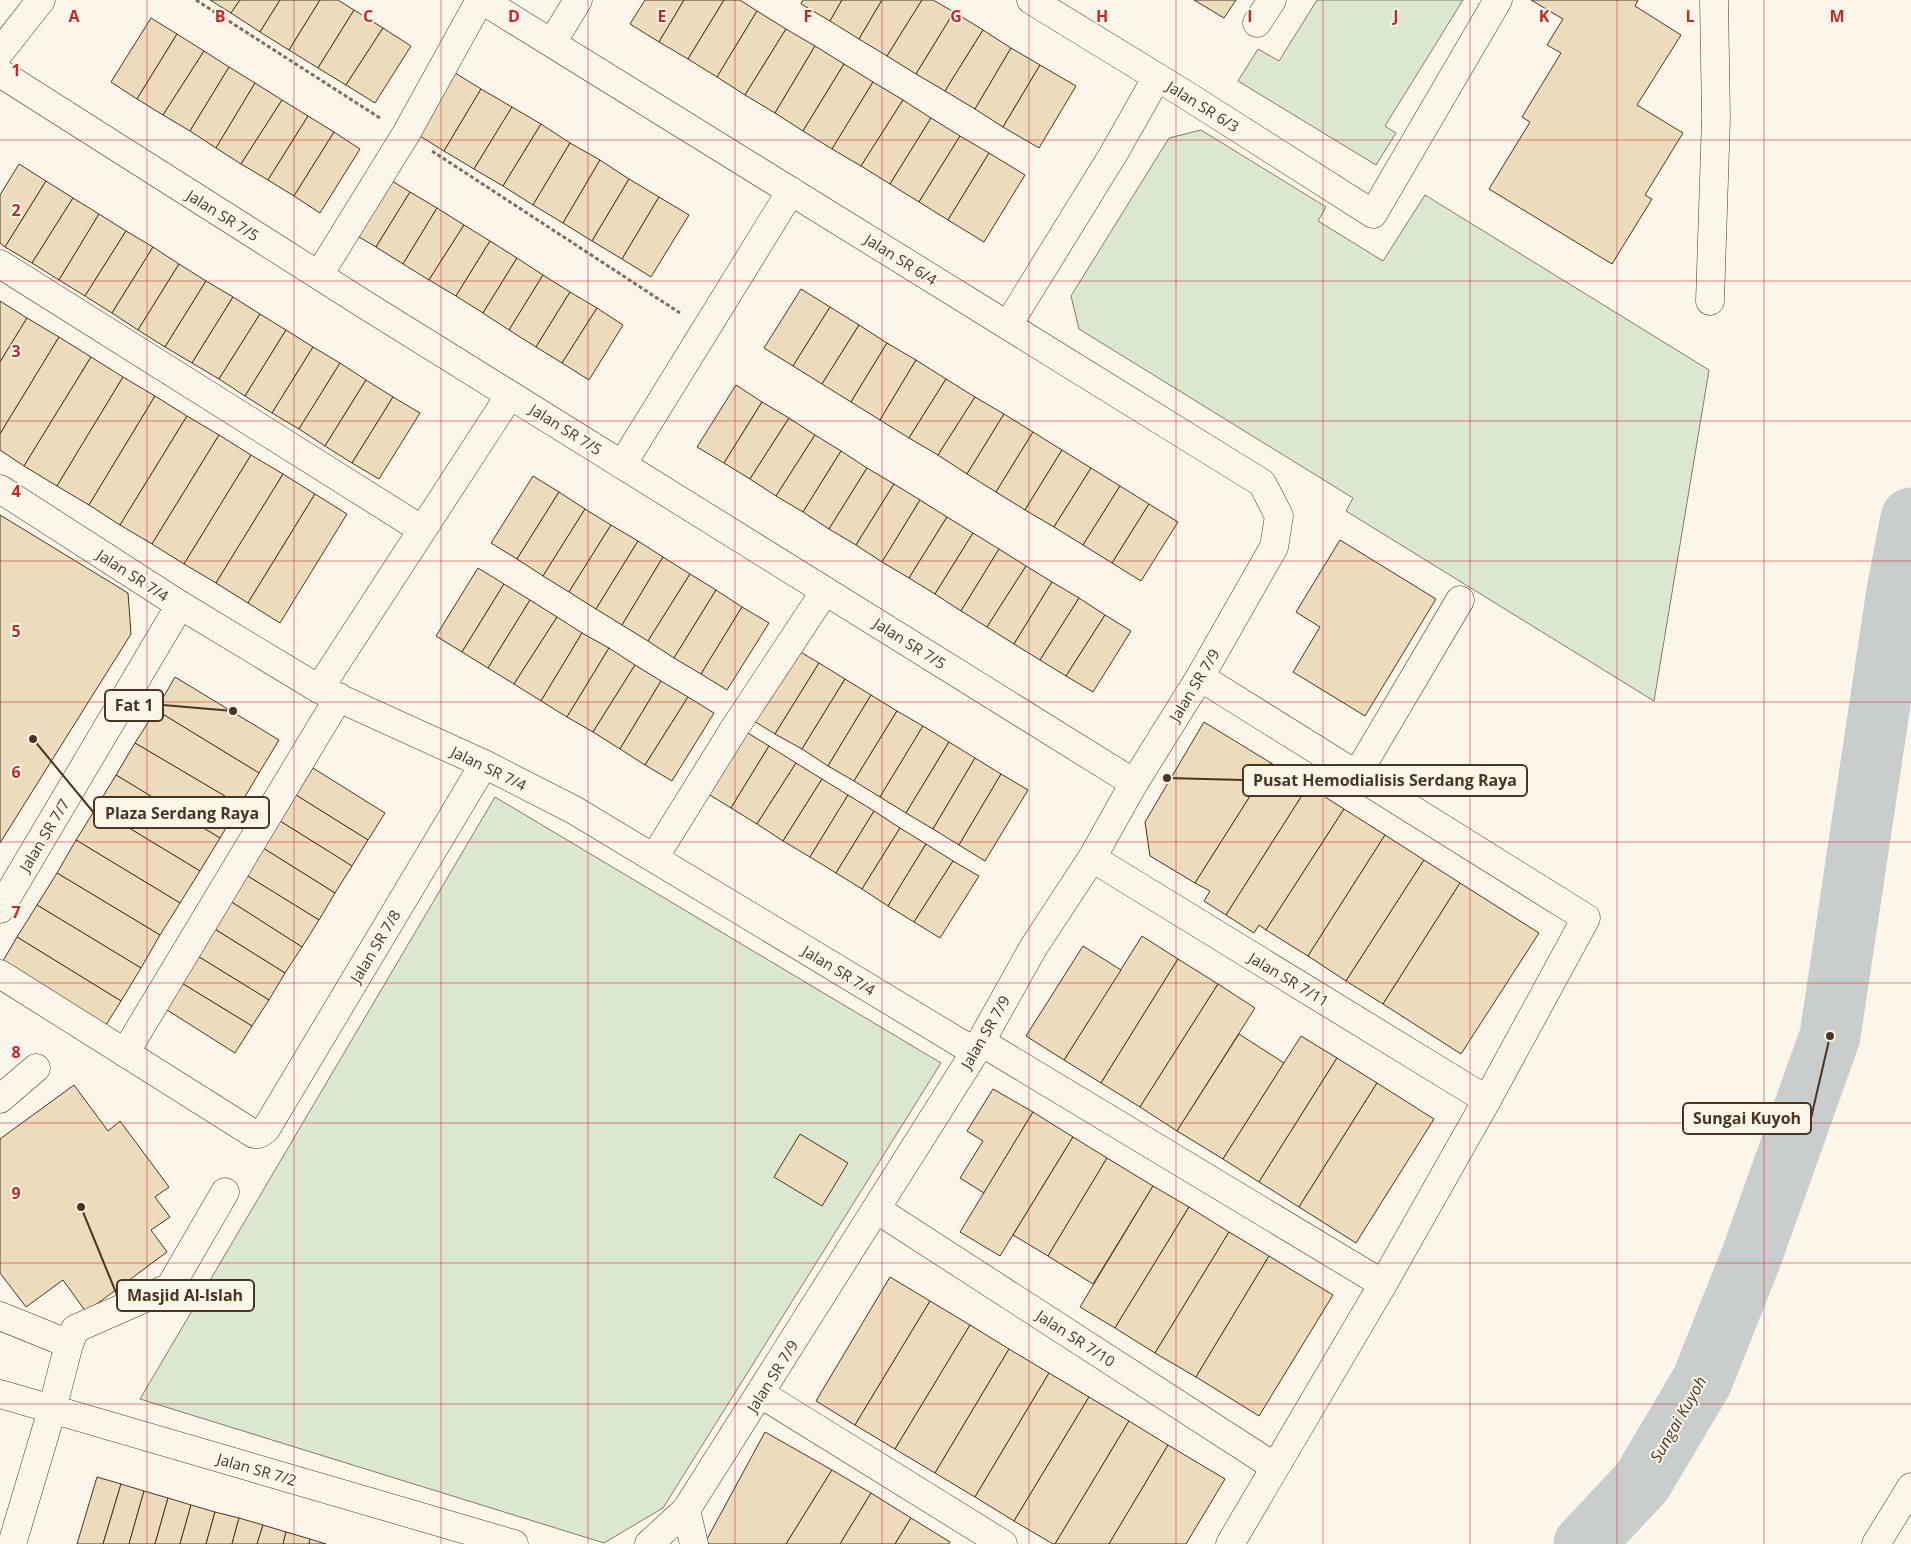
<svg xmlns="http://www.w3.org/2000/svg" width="1911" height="1544" viewBox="0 0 1911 1544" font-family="'Open Sans',sans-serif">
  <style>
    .green { fill: #dce7d0; stroke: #887966 }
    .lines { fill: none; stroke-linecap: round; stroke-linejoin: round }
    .river { stroke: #c9cecd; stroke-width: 61 }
    .building { fill: #ecdcbc; stroke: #4a3520 }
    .minor-casing { stroke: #4a3520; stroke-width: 29 }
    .path { stroke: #7f6f5c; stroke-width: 3; stroke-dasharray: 4 2.5; stroke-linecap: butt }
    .minor { stroke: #fbf6e9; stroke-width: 28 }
    .grid { fill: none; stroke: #c62828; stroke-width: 1; stroke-opacity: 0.55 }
    .labels { text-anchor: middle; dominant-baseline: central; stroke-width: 4; stroke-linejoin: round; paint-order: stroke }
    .street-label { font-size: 15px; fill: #4a3520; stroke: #fbf6e9 }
    .water-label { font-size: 16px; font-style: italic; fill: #4a3520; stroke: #fbf6e9 }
    .grid-label { font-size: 16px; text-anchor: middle; font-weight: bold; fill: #c62828; stroke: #fbf6e9; stroke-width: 4; stroke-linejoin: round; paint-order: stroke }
    .leader { fill: none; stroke: #4a3520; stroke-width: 2 }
    .callout-dot { fill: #4a3520; stroke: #fbf6e9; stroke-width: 2 }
    .callout { fill: #fbf6e9; stroke: #4a3520; stroke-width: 2 }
    .callout-label { font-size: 16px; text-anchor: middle; font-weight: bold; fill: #4a3520 }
  </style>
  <rect width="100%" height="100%" fill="#fbf6e9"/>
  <!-- green -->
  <g class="green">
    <path d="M1317,0H1463L1385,126L1396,133L1376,165L1238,81L1258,49L1279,61Z"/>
    <path d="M1201,130L1326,207L1318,221L1383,261L1425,195L1709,370L1654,701L1346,511L1353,498L1079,329L1071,296L1169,138Z"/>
    <path d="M495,797L941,1063L663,1508L604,1543L140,1399Z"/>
  </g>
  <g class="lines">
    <!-- river -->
    <path class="river" d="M1584,1544L1642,1482L1702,1381L1752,1255L1830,1036L1897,591L1911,518"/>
  </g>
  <!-- building -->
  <g class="building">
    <path d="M210,0H240L231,13Z"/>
    <path d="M240,0H280L260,32L231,13Z"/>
    <path d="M280,0H320L289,50L260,32Z"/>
    <path d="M320,0H338L354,10L318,68L289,50Z"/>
    <path d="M645,0H684L659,42L630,24Z"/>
    <path d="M684,0H724L688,59L659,42Z"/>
    <path d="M724,0H740L757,11L717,77L688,59Z"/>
    <path d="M803,0H842L830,21L801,4Z"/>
    <path d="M842,0H882L859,39L830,21Z"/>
    <path d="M882,0H922L887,56L859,39Z"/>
    <path d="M922,0H933L954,12L916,74L887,56Z"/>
    <path d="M1194,0H1236L1224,18Z"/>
    <path d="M1531,0H1638L1635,6L1681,35L1637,105L1683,133L1645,195L1652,199L1612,264L1489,189L1530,122L1522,117L1561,53L1547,45L1563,19Z"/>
    <path d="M354,10L383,28L346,85L318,68Z"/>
    <path d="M757,11L786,29L745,95L717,77Z"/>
    <path d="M954,12L983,30L945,91L916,74Z"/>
    <path d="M151,18L177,34L137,99L111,82Z"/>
    <path d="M383,28L411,46L375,103L346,85Z"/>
    <path d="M786,29L815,46L775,113L745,95Z"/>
    <path d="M983,30L1011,48L975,109L945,91Z"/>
    <path d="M177,34L204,51L163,115L137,99Z"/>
    <path d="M815,46L844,64L803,131L775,113Z"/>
    <path d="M1011,48L1040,65L1003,127L975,109Z"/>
    <path d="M204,51L229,67L190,131L163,115Z"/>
    <path d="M844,64L873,82L832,149L803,131Z"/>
    <path d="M1040,65L1076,86L1039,148L1003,127Z"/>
    <path d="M229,67L255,83L216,148L190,131Z"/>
    <path d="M452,71L481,89L444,151L415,133Z"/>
    <path d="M873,82L903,100L861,166L832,149Z"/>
    <path d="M255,83L282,100L241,164L216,148Z"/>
    <path d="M481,89L512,107L474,169L444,151Z"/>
    <path d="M282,100L308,116L268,180L241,164Z"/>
    <path d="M903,100L931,118L890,184L861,166Z"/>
    <path d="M512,107L541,124L503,186L474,169Z"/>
    <path d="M308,116L334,132L294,196L268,180Z"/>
    <path d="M931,118L960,136L919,202L890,184Z"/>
    <path d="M541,124L570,143L533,205L503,186Z"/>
    <path d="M334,132L360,149L320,213L294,196Z"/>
    <path d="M960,136L989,153L948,220L919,202Z"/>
    <path d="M570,143L600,160L563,223L533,205Z"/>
    <path d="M989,153L1025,175L984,242L948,220Z"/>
    <path d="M600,160L629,179L592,241L563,223Z"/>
    <path d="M19,164L46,181L5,247L0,243V195Z"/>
    <path d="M384,176L410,192L376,247L349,231Z"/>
    <path d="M629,179L659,197L622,259L592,241Z"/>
    <path d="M46,181L73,198L32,263L5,247Z"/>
    <path d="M410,192L437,208L403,264L376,247Z"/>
    <path d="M659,197L689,215L651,277L622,259Z"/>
    <path d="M73,198L99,214L59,280L32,263Z"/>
    <path d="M437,208L464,225L429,280L403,264Z"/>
    <path d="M99,214L126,231L85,296L59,280Z"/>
    <path d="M464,225L490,241L456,296L429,280Z"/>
    <path d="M126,231L153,247L112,313L85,296Z"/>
    <path d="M490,241L517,258L483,313L456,296Z"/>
    <path d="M153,247L179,264L138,330L112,313Z"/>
    <path d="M517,258L543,275L509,330L483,313Z"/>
    <path d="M179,264L206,281L165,347L138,330Z"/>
    <path d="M543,275L570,292L536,347L509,330Z"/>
    <path d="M206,281L233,297L192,363L165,347Z"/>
    <path d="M801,289L830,307L793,366L764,348Z"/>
    <path d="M570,292L597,308L562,363L536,347Z"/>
    <path d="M233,297L260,314L219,379L192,363Z"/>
    <path d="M0,301L27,318L0,362Z"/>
    <path d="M830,307L859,325L822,384L793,366Z"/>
    <path d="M597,308L623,325L589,380L562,363Z"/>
    <path d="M260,314L286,330L245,396L219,379Z"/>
    <path d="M27,318L59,337L0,434V362Z"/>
    <path d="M859,325L887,343L851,402L822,384Z"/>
    <path d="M286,330L313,347L272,413L245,396Z"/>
    <path d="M59,337L91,357L24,466L0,450V434Z"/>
    <path d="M887,343L916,360L880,420L851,402Z"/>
    <path d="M313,347L340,363L299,429L272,413Z"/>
    <path d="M91,357L123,377L57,486L24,466Z"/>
    <path d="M916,360L946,379L909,438L880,420Z"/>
    <path d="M340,363L366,380L325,446L299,429Z"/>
    <path d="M123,377L155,396L89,505L57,486Z"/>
    <path d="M946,379L975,397L938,455L909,438Z"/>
    <path d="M366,380L393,397L352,463L325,446Z"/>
    <path d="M736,385L762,402L724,463L697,447Z"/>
    <path d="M155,396L187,416L120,525L89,505Z"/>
    <path d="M393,397L420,413L379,479L352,463Z"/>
    <path d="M975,397L1004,414L967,474L938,455Z"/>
    <path d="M762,402L789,418L750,479L724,463Z"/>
    <path d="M1004,414L1033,432L996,492L967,474Z"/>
    <path d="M187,416L219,435L152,544L120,525Z"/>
    <path d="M789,418L815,435L776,496L750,479Z"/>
    <path d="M1033,432L1062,450L1025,510L996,492Z"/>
    <path d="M219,435L251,455L184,564L152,544Z"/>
    <path d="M815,435L841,451L803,512L776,496Z"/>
    <path d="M1062,450L1091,468L1054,527L1025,510Z"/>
    <path d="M841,451L867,468L829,529L803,512Z"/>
    <path d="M251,455L283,474L216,583L184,564Z"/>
    <path d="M867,468L894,484L856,545L829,529Z"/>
    <path d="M1091,468L1120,486L1083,545L1054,527Z"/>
    <path d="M283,474L315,494L248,603L216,583Z"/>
    <path d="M533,476L559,492L517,559L491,543Z"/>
    <path d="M894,484L920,500L882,562L856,545Z"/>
    <path d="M1120,486L1149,504L1112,563L1083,545Z"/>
    <path d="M559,492L585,509L543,576L517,559Z"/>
    <path d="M315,494L347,514L280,623L248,603Z"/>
    <path d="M920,500L947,517L909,578L882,562Z"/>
    <path d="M1149,504L1178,522L1141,581L1112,563Z"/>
    <path d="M585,509L611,525L569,592L543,576Z"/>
    <path d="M0,515L128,593L131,634L0,843Z"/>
    <path d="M947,517L973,533L935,594L909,578Z"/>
    <path d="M611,525L638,541L596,609L569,592Z"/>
    <path d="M973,533L999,549L961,611L935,594Z"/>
    <path d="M1340,540L1436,599L1365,716L1293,672L1320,627L1296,612Z"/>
    <path d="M638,541L663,557L622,625L596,609Z"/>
    <path d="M999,549L1026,566L987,627L961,611Z"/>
    <path d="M663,557L690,574L648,641L622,625Z"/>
    <path d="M1026,566L1052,582L1014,644L987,627Z"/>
    <path d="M478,568L504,584L462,652L436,636Z"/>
    <path d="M690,574L716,590L674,658L648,641Z"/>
    <path d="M1052,582L1079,598L1040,660L1014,644Z"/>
    <path d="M504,584L530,600L488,668L462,652Z"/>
    <path d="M716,590L742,607L701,674L674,658Z"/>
    <path d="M1079,598L1105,615L1066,676L1040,660Z"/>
    <path d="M530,600L557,617L514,684L488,668Z"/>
    <path d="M742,607L769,623L727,690L701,674Z"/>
    <path d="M1105,615L1131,631L1093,692L1066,676Z"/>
    <path d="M557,617L582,633L541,701L514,684Z"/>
    <path d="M582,633L609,648L567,717L541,701Z"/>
    <path d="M792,647L819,663L775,734L749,718Z"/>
    <path d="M609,648L635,665L593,732L567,717Z"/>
    <path d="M819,663L845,679L802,749L775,734Z"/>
    <path d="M635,665L661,681L620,749L593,732Z"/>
    <path d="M175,677L279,740L259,773L156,710Z"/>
    <path d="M845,679L871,695L828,766L802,749Z"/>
    <path d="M661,681L688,697L645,765L620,749Z"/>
    <path d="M871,695L897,711L854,781L828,766Z"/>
    <path d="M688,697L714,713L672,781L645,765Z"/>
    <path d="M156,710L259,773L240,805L135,743Z"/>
    <path d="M897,711L923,726L880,797L854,781Z"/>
    <path d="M1204,722L1271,763L1195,883L1150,856L1145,822Z"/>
    <path d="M923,726L949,742L906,813L880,797Z"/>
    <path d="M743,730L769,746L731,808L705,792Z"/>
    <path d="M949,742L975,758L933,829L906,813Z"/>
    <path d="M135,743L240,805L220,838L116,775Z"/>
    <path d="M769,746L796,763L757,824L731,808Z"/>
    <path d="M975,758L1001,774L959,845L933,829Z"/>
    <path d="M796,763L822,779L783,841L757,824Z"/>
    <path d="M1271,763L1308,786L1226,915L1204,901L1210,891L1195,883Z"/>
    <path d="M313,768L385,813L368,840L296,795Z"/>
    <path d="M1001,774L1028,790L985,861L959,845Z"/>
    <path d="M116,775L220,838L200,871L96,808Z"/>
    <path d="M822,779L848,795L810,857L783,841Z"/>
    <path d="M1308,786L1344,809L1266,930L1259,925L1254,933L1226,915Z"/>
    <path d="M296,795L368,840L352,866L280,821Z"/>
    <path d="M848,795L874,811L836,873L810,857Z"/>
    <path d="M96,808L200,871L180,903L76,840Z"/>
    <path d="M1344,809L1385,835L1308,956L1266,930Z"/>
    <path d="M874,811L900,828L862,889L836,873Z"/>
    <path d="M280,821L352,866L335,893L263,848Z"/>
    <path d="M900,828L926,844L888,906L862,889Z"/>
    <path d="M1385,835L1424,860L1346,981L1308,956Z"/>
    <path d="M76,840L180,903L160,935L57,873Z"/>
    <path d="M926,844L953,861L914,922L888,906Z"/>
    <path d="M263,848L335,893L319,920L246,875Z"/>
    <path d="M1424,860L1460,883L1383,1004L1346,981Z"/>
    <path d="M953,861L979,876L940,938L914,922Z"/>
    <path d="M57,873L160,935L141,968L37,905Z"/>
    <path d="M246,875L319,920L302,947L230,901Z"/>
    <path d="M1460,883L1539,933L1461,1054L1383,1004Z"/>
    <path d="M230,901L302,947L285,973L213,928Z"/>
    <path d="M37,905L141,968L121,1001L17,937Z"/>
    <path d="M213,928L285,973L269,1000L196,955Z"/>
    <path d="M1142,936L1178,959L1101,1083L1064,1060Z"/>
    <path d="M17,937L121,1001L101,1033L0,966Z"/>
    <path d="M1083,946L1121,970L1064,1060L1026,1036Z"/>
    <path d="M196,955L269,1000L252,1026L180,982Z"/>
    <path d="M1178,959L1218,984L1140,1107L1101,1083Z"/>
    <path d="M180,982L252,1026L235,1053L164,1008Z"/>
    <path d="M1218,984L1255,1008L1177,1131L1140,1107Z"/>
    <path d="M1239,1034L1284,1063L1223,1159L1177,1131Z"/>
    <path d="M1301,1036L1337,1058L1259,1182L1223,1159Z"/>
    <path d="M1337,1058L1377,1083L1299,1207L1259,1182Z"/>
    <path d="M1377,1083L1434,1119L1356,1243L1299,1207Z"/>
    <path d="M74,1085L108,1131L120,1121L169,1187L155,1197L170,1217L151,1230L167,1252L86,1312L63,1280L26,1307L0,1273V1139Z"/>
    <path d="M993,1089L1033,1112L984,1193L960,1178L983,1141L967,1131Z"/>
    <path d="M1033,1112L1073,1137L1000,1256L960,1232Z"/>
    <path d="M800,1134L848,1163L822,1206L774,1177Z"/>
    <path d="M1073,1137L1107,1158L1048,1256L1013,1235Z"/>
    <path d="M1107,1158L1153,1186L1093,1284L1048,1256Z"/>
    <path d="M1153,1186L1189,1207L1115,1328L1080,1307Z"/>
    <path d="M1189,1207L1229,1232L1155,1353L1115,1328Z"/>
    <path d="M1229,1232L1269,1256L1196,1377L1155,1353Z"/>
    <path d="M1269,1256L1333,1295L1259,1416L1196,1377Z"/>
    <path d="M890,1277L930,1301L855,1425L816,1401Z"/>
    <path d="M930,1301L970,1325L895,1449L855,1425Z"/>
    <path d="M970,1325L1009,1349L935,1473L895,1449Z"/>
    <path d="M1009,1349L1049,1373L975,1497L935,1473Z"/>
    <path d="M1049,1373L1089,1397L1014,1521L975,1497Z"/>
    <path d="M1089,1397L1129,1421L1055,1544H1053L1014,1521Z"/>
    <path d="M1129,1421L1168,1445L1109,1544H1055Z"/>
    <path d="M765,1432L832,1470L786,1544H708L707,1539Z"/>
    <path d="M1168,1445L1225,1479L1186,1544H1109Z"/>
    <path d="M832,1470L871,1493L840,1544H786Z"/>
    <path d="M97,1477L121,1484L103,1544H77Z"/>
    <path d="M121,1484L144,1491L129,1544H103Z"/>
    <path d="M144,1491L168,1498L155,1544H129Z"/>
    <path d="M871,1493L911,1518L895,1544H840Z"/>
    <path d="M168,1498L191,1505L180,1544H155Z"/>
    <path d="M191,1505L215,1512L206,1544H180Z"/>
    <path d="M215,1512L239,1518L232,1544H206Z"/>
    <path d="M239,1518L263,1525L257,1544H232Z"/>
    <path d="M911,1518L950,1542L949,1544H895Z"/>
    <path d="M263,1525L286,1532L283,1544H257Z"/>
    <path d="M286,1532L310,1539L309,1544H283Z"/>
    <path d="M310,1539L326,1544H309Z"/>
  </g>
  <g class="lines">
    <!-- minor casing -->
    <g class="minor-casing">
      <g id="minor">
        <path d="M482,0L1262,483L1279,516L1274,547L1200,677L1134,783L1092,858L1033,948L975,1052L686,1510L649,1544"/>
        <path d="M1031,0L1183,93L1373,214L1498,0"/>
        <path d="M1257,23L1272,0"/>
        <path d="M552,43L578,0"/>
        <path d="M0,52L41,0"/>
        <path d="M0,73L367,306L1134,783"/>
        <path d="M0,264L421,529"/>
        <path d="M319,275L406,134L480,0"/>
        <path d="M1710,301L1716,118L1714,0"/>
        <path d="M1008,325L1114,153L1157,77"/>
        <path d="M622,465L791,191"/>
        <path d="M0,489L180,605L319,689L484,764L574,810L975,1052"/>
        <path d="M1200,677L1586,918L1487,1100L1383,1284L1230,1544"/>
        <path d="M319,689L510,395"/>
        <path d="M1356,776L1460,600"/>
        <path d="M654,858L734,729L825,591"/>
        <path d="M1092,858L1487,1100"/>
        <path d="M0,909L180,605"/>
        <path d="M0,974L254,1134H259L266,1129L484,764"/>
        <path d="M981,1042L1383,1284"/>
        <path d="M125,1053L339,697"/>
        <path d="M0,1099L36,1068"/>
        <path d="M876,1209L1275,1467"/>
        <path d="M0,1316L69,1344"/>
        <path d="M0,1394L514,1544"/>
        <path d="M761,1394L1003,1544"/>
        <path d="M686,1510L694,1544"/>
        <path d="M12,1544L52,1410L69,1344L75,1329L170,1287L225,1192"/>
        <path d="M1876,1544L1911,1487"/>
      </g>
    </g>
    <!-- path -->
    <g class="path">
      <path d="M196,0L380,118"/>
      <path d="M432,151L680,313"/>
    </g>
    <!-- minor -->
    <use href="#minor" class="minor"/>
  </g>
  <!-- grid -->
  <path class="grid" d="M147,0V1544M294,0V1544M441,0V1544M588,0V1544M735,0V1544M882,0V1544M1029,0V1544M1176,0V1544M1323,0V1544M1470,0V1544M1617,0V1544M1764,0V1544M0,140H1911M0,281H1911M0,421H1911M0,561H1911M0,702H1911M0,842H1911M0,983H1911M0,1123H1911M0,1263H1911M0,1404H1911"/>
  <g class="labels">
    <!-- street labels -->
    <g class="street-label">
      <text transform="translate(1203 106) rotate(32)">Jalan SR 6/3</text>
      <text transform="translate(223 215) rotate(32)">Jalan SR 7/5</text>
      <text transform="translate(901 259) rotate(32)">Jalan SR 6/4</text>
      <text transform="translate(566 429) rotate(32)">Jalan SR 7/5</text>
      <text transform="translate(133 575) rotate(33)">Jalan SR 7/4</text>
      <text transform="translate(910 643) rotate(32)">Jalan SR 7/5</text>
      <text transform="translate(1194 685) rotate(-59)">Jalan SR 7/9</text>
      <text transform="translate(489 768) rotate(26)">Jalan SR 7/4</text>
      <text transform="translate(44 835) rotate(-59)">Jalan SR 7/7</text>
      <text transform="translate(375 946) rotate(-59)">Jalan SR 7/8</text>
      <text transform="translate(839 970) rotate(31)">Jalan SR 7/4</text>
      <text transform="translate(1289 979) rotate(31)">Jalan SR 7/11</text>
      <text transform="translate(985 1032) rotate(-60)">Jalan SR 7/9</text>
      <text transform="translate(1076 1338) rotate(33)">Jalan SR 7/10</text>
      <text transform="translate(772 1376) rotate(-58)">Jalan SR 7/9</text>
      <text transform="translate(257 1469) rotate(16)">Jalan SR 7/2</text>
    </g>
    <!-- water labels -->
    <g class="water-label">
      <text transform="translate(1678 1419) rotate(-60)">Sungai Kuyoh</text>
    </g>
  </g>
  <g class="grid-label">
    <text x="74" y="22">A</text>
    <text x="220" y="22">B</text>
    <text x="368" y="22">C</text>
    <text x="514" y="22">D</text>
    <text x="662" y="22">E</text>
    <text x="808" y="22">F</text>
    <text x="956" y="22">G</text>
    <text x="1102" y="22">H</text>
    <text x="1250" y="22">I</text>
    <text x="1396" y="22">J</text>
    <text x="1544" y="22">K</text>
    <text x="1690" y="22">L</text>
    <text x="1837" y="22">M</text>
    <text x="16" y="76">1</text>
    <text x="16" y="216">2</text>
    <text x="16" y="357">3</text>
    <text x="16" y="497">4</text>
    <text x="16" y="637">5</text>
    <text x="16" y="778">6</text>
    <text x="16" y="918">7</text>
    <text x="16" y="1058">8</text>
    <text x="16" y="1199">9</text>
  </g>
  <!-- callouts -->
  <path class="leader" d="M233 711L163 705M1167 778L1243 780M33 739L94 813M1830 1036L1811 1118M81 1207L117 1295"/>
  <g class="callout-dot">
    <circle cx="233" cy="711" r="5"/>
    <circle cx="1167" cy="778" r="5"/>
    <circle cx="33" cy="739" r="5"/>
    <circle cx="1830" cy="1036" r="5"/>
    <circle cx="81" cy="1207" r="5"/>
  </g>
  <g class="callout">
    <rect x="105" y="690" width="58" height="31" rx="5"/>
    <rect x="1243" y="765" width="284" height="31" rx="5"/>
    <rect x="94" y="797" width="175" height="31" rx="5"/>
    <rect x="1683" y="1103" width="128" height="31" rx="5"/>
    <rect x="117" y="1280" width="137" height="31" rx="5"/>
  </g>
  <g class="callout-label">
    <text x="134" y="711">Fat 1</text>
    <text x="1385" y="786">Pusat Hemodialisis Serdang Raya</text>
    <text x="182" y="819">Plaza Serdang Raya</text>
    <text x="1747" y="1124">Sungai Kuyoh</text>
    <text x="185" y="1301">Masjid Al-Islah</text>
  </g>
</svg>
